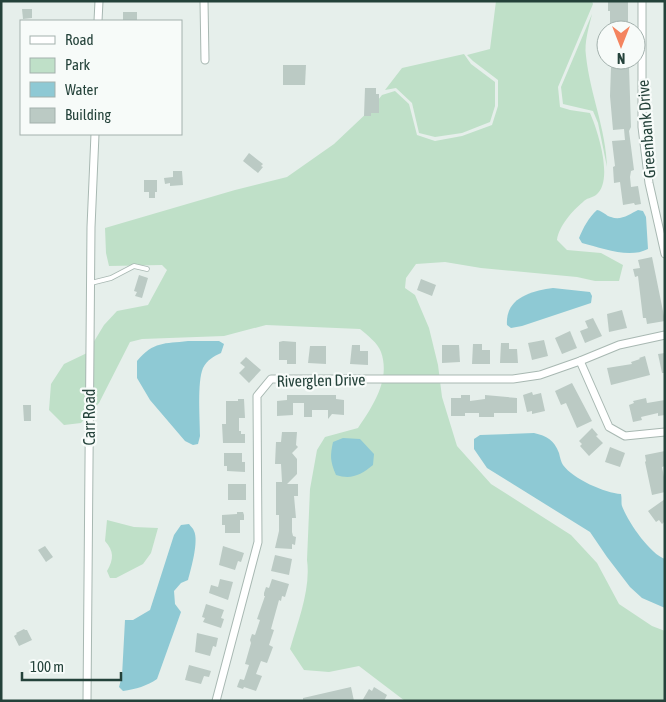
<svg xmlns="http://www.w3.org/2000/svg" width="666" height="702" viewBox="0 0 666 702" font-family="'Asap Condensed',sans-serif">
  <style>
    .green { fill: #bfe0c8 }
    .water { fill: #8ec9d4 }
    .building { fill: #bbcac4 }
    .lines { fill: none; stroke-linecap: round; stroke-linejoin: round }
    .service-casing { stroke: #a8b8b2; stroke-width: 5.5 }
    .minor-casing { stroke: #a8b8b2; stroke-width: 9 }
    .service { stroke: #fff; stroke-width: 4 }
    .minor { stroke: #fff; stroke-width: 7 }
    .labels { text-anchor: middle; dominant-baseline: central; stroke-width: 4.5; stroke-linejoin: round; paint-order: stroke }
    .street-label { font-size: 16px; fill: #24423a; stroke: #f7fbf9 }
  </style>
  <rect width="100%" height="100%" fill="#e6efeb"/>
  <!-- green -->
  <g class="green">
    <path d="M496,1H592L593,4L558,87L560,107L570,110L590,113C598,131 614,181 596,195C592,198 586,198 583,202C572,211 559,226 557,240L567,250L601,253L623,265L619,281H595L577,277L481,268L445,262L416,264L406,278L405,288L415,295L429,328L438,365L442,397L457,446L491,484L571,535L597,563L619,604L652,626L665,631V701H405L359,666L329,672L304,670L290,649C298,621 311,589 307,560L310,489L317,450L325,437L358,428C372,407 391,380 381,352C378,343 367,335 360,329L266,325L224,336L142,339L130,342L99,403L81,423L64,425L49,410L51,384L64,364L87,353L104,325L117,311L148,305L167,270L162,265L109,266L106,253L105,228L235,190L287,177L334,144L370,110L382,95L395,91L409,104L417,135L435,141L462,136L492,125L498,106V80L473,61L467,55L490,49Z"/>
    <path d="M592,14C589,27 584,42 586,56C590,94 606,129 607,167L598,123L593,111L563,104L561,87Z"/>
    <path d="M464,54L471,64L495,82V106L490,122L462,133L435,137L419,133L412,103L396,88L385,90L402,68Z"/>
    <path d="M107,520L134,527L158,528L151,553L143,564L116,578H110L107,571C114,559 114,551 105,541Z"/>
  </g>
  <!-- water -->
  <g class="water">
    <path d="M597,210C603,211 606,216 611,217C621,221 630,214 638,210L643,211L646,217L648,249C629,259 602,248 582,243L579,238C583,228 589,217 597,210Z"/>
    <path d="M553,288L590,292L592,296L591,303L522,326L511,328L507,325C505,298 531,291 553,288Z"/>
    <path d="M188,341H219L224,344L221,353C214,356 207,360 203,368C197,382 200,419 200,436L198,444L193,445L185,441L150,400L137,378V361C154,341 164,344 188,341Z"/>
    <path d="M534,433C547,436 554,440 559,453C560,457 561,462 563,465C573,479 605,493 621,494C622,498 621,503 622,506C628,522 650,554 665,559V608L642,598L630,587L607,557L590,532L487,468L474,449V439L480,435Z"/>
    <path d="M343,438L360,439L374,454L373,465C361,475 351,480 336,475C330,461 330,456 333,442Z"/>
    <path d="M189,524C191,527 193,528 194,531C199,541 191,569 188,580L181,583L174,591L175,604L181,612L157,679C147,686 136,689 123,691L119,687L122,676L125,620H133L150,610L174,535L181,525Z"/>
  </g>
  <!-- building -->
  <g class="building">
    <path d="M613,1H628V30H610V11H608V2Z"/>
    <path d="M22,9H32V18L23,19Z"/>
    <rect x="123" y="12" width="14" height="9"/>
    <path d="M283,65H306L305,85H283Z"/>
    <path d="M611,67H629L631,127L629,131L634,170L631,171L630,177L631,187L638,186L641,204L635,205L634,203L623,205L620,182L614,183L613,167L615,166L612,141L625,140L624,129L613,130L610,96Z"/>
    <path d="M365,88H376V94H379V113H371V116H364Z"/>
    <path d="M249,153L263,164L261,166L263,167L258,173L243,161Z"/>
    <path d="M173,171H182L183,185L170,186V183L165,184L164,178L173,177Z"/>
    <path d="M144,180H157V192H155V198H149V192H144Z"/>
    <path d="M652,257L665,321L647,324L646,318H643L638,276L635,277L633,269L640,268L638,260Z"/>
    <path d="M139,275L148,278L142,298L135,296L137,292L134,291Z"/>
    <path d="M421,279L436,285L432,296L417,290Z"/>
    <path d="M622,310L627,328L609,332L607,314Z"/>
    <path d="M593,318L602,336L585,343L580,331L588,328L585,321Z"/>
    <path d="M570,331L577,348L562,354L555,338Z"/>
    <path d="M544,340L548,356L532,360L528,343Z"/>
    <path d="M283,341L296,342V364H287V360H279V342Z"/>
    <path d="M501,343H509V349H517L518,363H500Z"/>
    <path d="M473,344H482V350H490V364H472Z"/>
    <path d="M352,345H360V351H368V365L350,364Z"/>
    <path d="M442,345H459L460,362L442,363Z"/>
    <path d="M310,346H326V364L308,363Z"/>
    <path d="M665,353V373H662L658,354Z"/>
    <path d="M645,356L650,375L611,385L607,368L632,364L631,362L640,359L639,358Z"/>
    <path d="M246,357L261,370L249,383L239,373L245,367L240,363Z"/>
    <path d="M572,383L592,421L577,428L566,403L561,405L555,391Z"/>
    <path d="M532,392L533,395L541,393L545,411L532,414V411L527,412L523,395Z"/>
    <path d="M287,395H336V399L344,400V415L332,414L328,419V410H312V417H304V403H293V415L277,416V401L287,400Z"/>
    <path d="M461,395H470V401L485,399V395L517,398V413H494V417H479V413H465V416H451V398H461Z"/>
    <path d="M646,398L647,403L665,400V415L658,416V413L641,417L642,420L633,422L629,405L634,403L633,401Z"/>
    <path d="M238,399H244L245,418H239V431H241V434H245V443H223L222,424H226V401H238Z"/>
    <path d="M23,405H31V421H24Z"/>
    <path d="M592,428L598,435L596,436L603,443L589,456L580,446L582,444L579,441Z"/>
    <path d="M282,432H297L296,445L298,447L292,453L297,459V474L287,484H298V496H294L296,518H292V532L293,536L296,537L295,545L292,544V549L275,548L279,531V515H276V482H282L281,464H275L276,442H281Z"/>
    <path d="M610,447L625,453L620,467L605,462Z"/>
    <path d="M665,451V466L662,467L665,482V492L652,495L645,462L646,461L645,455Z"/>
    <path d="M224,453H242V462H245V472L227,471V466H224Z"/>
    <rect x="228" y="484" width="18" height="16"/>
    <path d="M665,499V521L662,524L659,520L656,522L648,511Z"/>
    <path d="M237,512H243L244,515V520H240V533H225V525H222V515L237,514Z"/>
    <path d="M45,546L53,557L46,562L38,550Z"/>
    <path d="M223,546L244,553L241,562L238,561L235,570L219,565Z"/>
    <path d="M275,555L292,559L289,575L271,571Z"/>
    <path d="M220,579L233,582L228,600L209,593L211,585L218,587Z"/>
    <path d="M272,579L289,584L285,597L282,596L281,601L279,600L271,629L274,630L269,645L273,647L267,663L261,661L256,674L262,676L256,691L244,687L243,689L237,687L238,684L240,679L244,680L249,665L245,664L251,643L250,640L252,634L255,635L260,620L257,619L265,596H264V593L266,587L269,588Z"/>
    <path d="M206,604L224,610L221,618L224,619L221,628L203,622L205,618L202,617Z"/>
    <path d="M24,629L25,630H27L32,640L19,646L14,636L17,634L16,633Z"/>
    <path d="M197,633L218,638L216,647L213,646L210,656L195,652Z"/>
    <path d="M189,665L211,671L209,677L204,676L201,684L185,680Z"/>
    <path d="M351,687L354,701H303V698Z"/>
    <path d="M374,687L387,695L384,701H362L369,689L372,691Z"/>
  </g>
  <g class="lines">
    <!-- service casing -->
    <g class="service-casing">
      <path id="service" d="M91,283L111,278L134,266L147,269"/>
    </g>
    <!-- minor casing -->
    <g class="minor-casing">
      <g id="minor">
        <path d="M204,1L205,60"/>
        <path d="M642,1V127L649,183L665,254"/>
        <path d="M98,21L99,1"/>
        <path d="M580,361L609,427L625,436L665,432"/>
        <path d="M87,701L91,227L95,134"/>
        <path d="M216,701L258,542L257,396L271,379H513L540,375L580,361L619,345L665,335"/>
      </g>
    </g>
    <!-- service -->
    <use href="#service" class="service"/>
    <!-- minor -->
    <use href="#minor" class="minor"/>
  </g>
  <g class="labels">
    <!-- street labels -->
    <g class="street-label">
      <text transform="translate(646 129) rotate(-94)">Greenbank Drive</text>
      <text transform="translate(321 380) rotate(-1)">Riverglen Drive</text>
      <text transform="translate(89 417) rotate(-90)">Carr Road</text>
    </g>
  </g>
  <!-- border -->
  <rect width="666" height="702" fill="none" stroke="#24423a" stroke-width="5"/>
  <!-- legend -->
  <rect x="20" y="20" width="162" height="115" fill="#f7fbf9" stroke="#a3b1ad"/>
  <rect x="30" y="36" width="25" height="8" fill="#ffffff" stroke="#a3b1ad"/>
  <text x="65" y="45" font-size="15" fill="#24423a">Road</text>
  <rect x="30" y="58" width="25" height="15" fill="#bfe0c8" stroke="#a3b1ad"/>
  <text x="65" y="70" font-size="15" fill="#24423a">Park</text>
  <rect x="30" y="82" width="25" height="15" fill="#8ec9d4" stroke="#a3b1ad"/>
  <text x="65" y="95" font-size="15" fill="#24423a">Water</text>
  <rect x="30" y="108" width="25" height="15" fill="#bbcac4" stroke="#a3b1ad"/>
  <text x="65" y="120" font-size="15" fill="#24423a">Building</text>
  <!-- north arrow -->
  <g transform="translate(621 45) rotate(180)"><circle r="24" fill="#f7fbf9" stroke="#a3b1ad"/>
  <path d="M0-4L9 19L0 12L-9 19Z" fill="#f4845f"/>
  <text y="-8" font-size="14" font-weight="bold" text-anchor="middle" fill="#24423a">N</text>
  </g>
  <!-- scale -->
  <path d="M22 672v8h99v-8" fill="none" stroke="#24423a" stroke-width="2.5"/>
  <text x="30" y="672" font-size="15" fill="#24423a" stroke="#f7fbf9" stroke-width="4" paint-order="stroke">100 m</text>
</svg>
